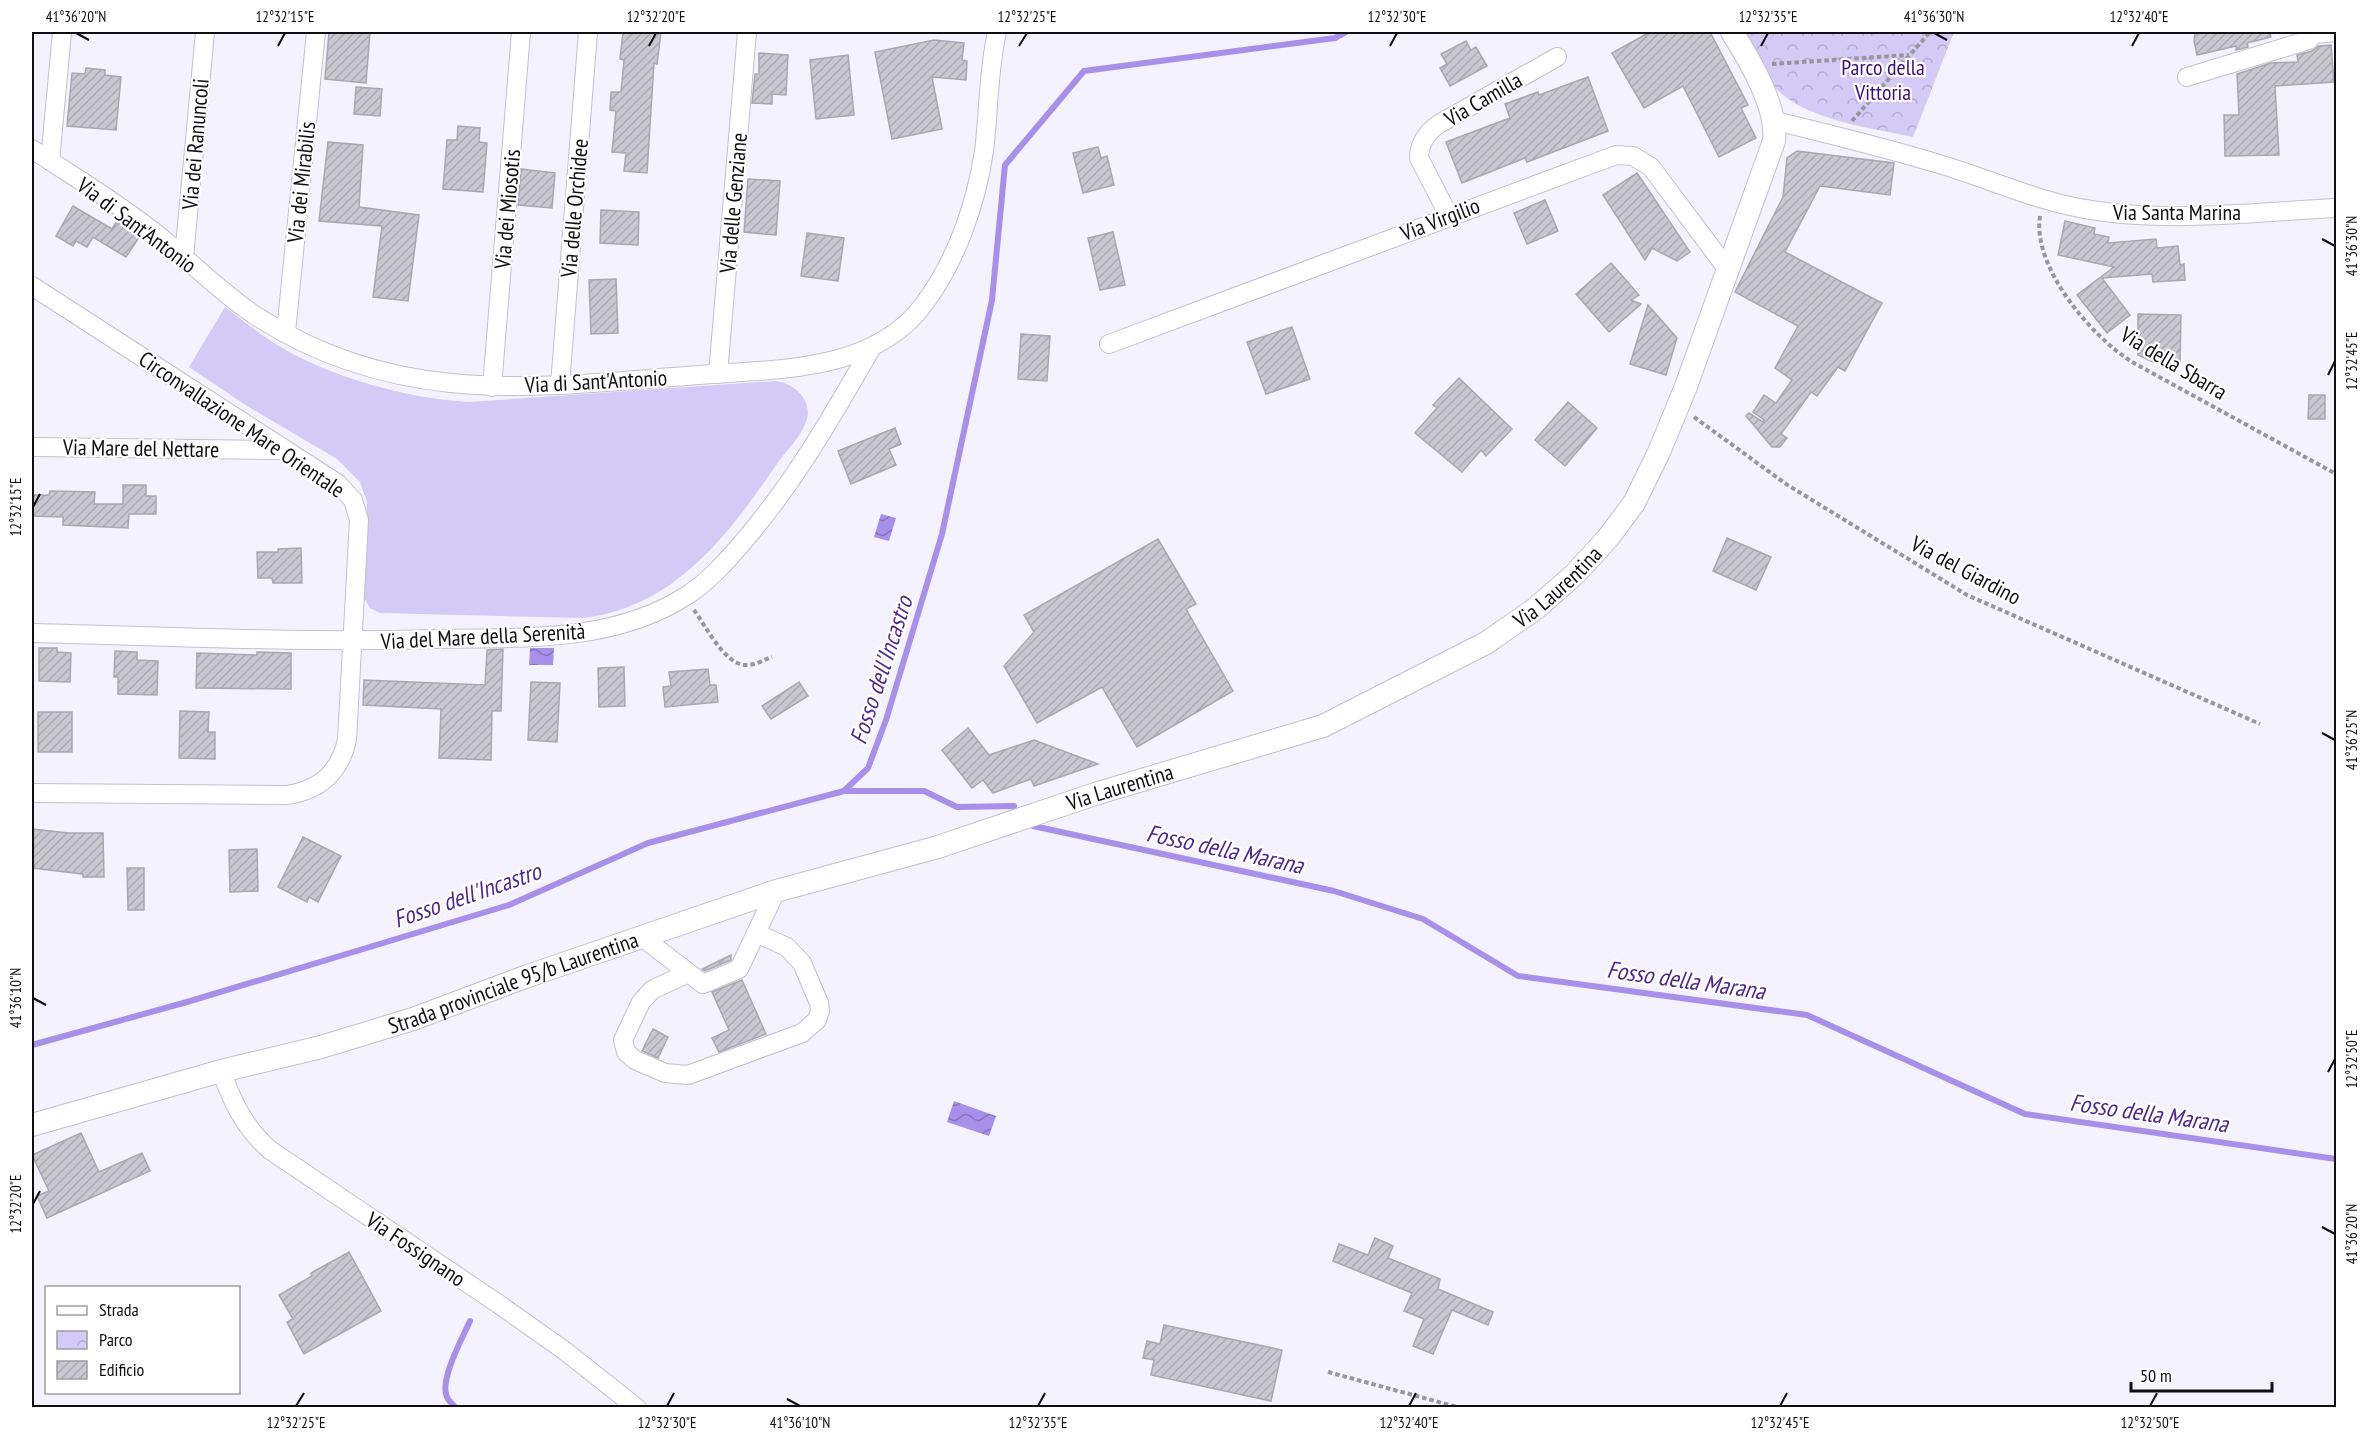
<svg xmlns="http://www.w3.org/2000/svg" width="2368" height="1439" viewBox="0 0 2368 1439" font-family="'PT Sans Narrow',sans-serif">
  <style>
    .grass { fill: #d3caf5 }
    .park { fill: url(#park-crowns) }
    .water { fill: url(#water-waves) }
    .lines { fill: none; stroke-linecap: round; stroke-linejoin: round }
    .stream { stroke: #a790e9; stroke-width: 6 }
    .building { fill: url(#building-hatch); stroke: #a9a7b2; stroke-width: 1.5 }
    .minor-casing { stroke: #c2c0cb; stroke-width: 20 }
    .major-casing { stroke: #c2c0cb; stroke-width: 24 }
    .path { stroke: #97969f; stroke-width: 4; stroke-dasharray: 4.5 3; stroke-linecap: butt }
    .minor { stroke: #fff; stroke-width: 18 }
    .major { stroke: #fff; stroke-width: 22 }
    .ticks { fill: none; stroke: #0f0e12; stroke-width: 2 }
    .labels { text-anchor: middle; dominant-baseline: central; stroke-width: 4.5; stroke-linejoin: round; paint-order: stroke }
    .park-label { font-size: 22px; fill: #3e107a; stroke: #fff }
    .street-label { font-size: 22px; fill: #0f0e12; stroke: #fff }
    .water-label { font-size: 24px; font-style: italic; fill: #4e288f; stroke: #fff }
    .neatline { fill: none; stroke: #0f0e12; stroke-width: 2 }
    .ticks-label { font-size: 15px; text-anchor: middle; fill: #0f0e12 }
  </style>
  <defs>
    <pattern id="park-crowns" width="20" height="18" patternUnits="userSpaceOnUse" patternTransform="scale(1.5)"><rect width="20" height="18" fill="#d3caf5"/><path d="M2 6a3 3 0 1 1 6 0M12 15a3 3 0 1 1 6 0" fill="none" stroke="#b4acd1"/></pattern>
    <pattern id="water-waves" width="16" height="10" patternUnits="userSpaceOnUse" patternTransform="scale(1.5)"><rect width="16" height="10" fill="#a790e9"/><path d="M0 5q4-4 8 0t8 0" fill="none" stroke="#8674bb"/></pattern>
    <pattern id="building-hatch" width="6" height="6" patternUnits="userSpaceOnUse" patternTransform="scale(1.5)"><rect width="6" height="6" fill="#c9c7d2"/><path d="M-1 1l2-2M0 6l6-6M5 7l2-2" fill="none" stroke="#abaab3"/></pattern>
  </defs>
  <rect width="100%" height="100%" fill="#f4f2fe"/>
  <!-- grass -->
  <path class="grass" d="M225,307C241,319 257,332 274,343C328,377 405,398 468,402L776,381C794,383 812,400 807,419C803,434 788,449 779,461C746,508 719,549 671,584C644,603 615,614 583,618L380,613L370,608L364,598L367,502L360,482L337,459L247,406L189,367Z"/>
  <!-- park -->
  <path class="park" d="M1744,32H1954L1913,137C1870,127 1797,120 1770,81C1759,66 1752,47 1744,32Z"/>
  <!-- water -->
  <g class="water">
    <path d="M881,514L896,518L889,541L874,537Z"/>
    <path d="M530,648H554L553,665H529Z"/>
    <path d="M954,1101L996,1116L989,1136L947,1122Z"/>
  </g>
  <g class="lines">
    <!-- stream -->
    <g class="stream">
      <path d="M845,791H924L957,807L1014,806"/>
      <path d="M1033,826L1334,891L1423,919L1518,976L1807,1015L2025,1114L2336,1159"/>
      <path d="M32,1045L187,1002L509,905L648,843L844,791L868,768L886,720L942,534L992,300L1005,165L1084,71L1335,38L1346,32"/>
      <path d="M456,1408C453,1405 448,1400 447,1397C439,1380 463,1337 470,1321"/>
    </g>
  </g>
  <!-- building -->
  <g class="building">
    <path d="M329,32H370L366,83L325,79Z"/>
    <path d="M623,32H661L657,64L654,63L647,173L624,171L626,153L612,152L616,111L610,110L611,92H621L624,60L620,59Z"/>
    <path d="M1650,32H1710L1748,105L1741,108L1756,138L1719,157L1683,86L1644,108L1612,53Z"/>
    <path d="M2195,32H2270L2271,37L2247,43L2248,47L2236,50V46L2197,55L2194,41Z"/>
    <path d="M934,40L964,43L962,60L967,61L966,80L932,77L942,129L892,139L875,52Z"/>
    <path d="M1466,41L1471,50L1476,47L1487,66L1450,86L1440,68L1447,64L1441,54Z"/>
    <path d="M2331,45L2334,82L2275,86L2279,155L2225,156L2224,115H2239L2237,74L2271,63L2298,62L2297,55L2312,51L2319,46Z"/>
    <path d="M759,53L788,55L786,95L772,94V104L752,103L755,74H759Z"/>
    <path d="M848,55L854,115L816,119L810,60Z"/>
    <path d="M86,68L105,70V75L121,77L116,130L67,126L72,73L85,74Z"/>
    <path d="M1588,77L1608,131L1527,162L1525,158L1462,183L1446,142L1510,118L1505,104L1538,92L1539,95Z"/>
    <path d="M356,87L382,89L380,116L354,114Z"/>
    <path d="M458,126L480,128L479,142L487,143L483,192L443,189L447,140H457Z"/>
    <path d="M328,142L363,145L359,207L419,215L408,301L373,297L382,226L319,221Z"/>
    <path d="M1098,147L1101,158L1107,156L1114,185L1083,193L1073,153Z"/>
    <path d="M1797,151L1894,163L1890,195L1820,186L1785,252L1882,303L1845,371L1838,367L1817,396L1811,392L1781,434L1787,438L1780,447H1772L1746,416L1749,413L1763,422L1764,420L1753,412L1764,395L1776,403L1792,380L1775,368L1798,326L1735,292L1783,197L1787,158Z"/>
    <path d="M521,169L555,173L552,208L518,205Z"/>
    <path d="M1637,173L1690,252L1677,261L1652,248L1645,260L1603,195Z"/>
    <path d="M748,179L780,181L776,235L744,232Z"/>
    <path d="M1545,200L1558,231L1527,244L1514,213Z"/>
    <path d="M73,206L112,229L118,219L140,236L126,257L93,237L87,247L76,241L73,246L56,236Z"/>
    <path d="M601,210L639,212L638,245L600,243Z"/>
    <path d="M2065,221L2095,228L2094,234L2109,237L2108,243L2156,239L2157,248L2178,246L2180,265L2184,264L2185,280L2153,282L2152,274L2102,278L2130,315L2107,333L2077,295L2114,267L2058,255Z"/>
    <path d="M1113,232L1125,285L1100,290L1088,238Z"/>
    <path d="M807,233L844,238L838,281L801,276Z"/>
    <path d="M1611,263L1639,295L1631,300L1641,304L1609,332L1576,294Z"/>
    <path d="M616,279L618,333L591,334L589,280Z"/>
    <path d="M1648,305L1677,338L1666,375L1630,364Z"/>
    <path d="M2138,314L2181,315L2180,363L2153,362L2138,355Z"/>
    <path d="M1292,327L1310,379L1266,394L1247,342Z"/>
    <path d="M1021,334L1050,336L1047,381L1018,379Z"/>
    <path d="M1459,378L1512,429L1486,456L1481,450L1462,472L1415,433L1437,408L1433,405Z"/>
    <path d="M2309,395H2325V419H2308Z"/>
    <path d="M1568,402L1597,428L1565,466L1535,440Z"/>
    <path d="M895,428L901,444L889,449L896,465L851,484L838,451Z"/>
    <path d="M123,485H146V496H156V514H129L128,528L63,525V517L32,516V495H49L50,491L95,492L94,504H123Z"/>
    <path d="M1727,538L1771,557L1756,590L1713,571Z"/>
    <path d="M1158,539L1196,604L1186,609L1233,691L1137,747L1102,687L1037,723L1004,666L1034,632L1024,615Z"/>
    <path d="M301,548L302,583H273L272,578H258L257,552H278V549Z"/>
    <path d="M39,648H57V652L71,653L70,682L39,681Z"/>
    <path d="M503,649L501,711H492L491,760L439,758L441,709L363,705L364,680L485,685L487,650Z"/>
    <path d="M115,651L137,652V660L158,661L157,695L118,694V677H114Z"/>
    <path d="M257,652L291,653V689L196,688L197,653L257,655Z"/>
    <path d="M624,667L625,706L599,707L598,668Z"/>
    <path d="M708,669L710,685H716L718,702L665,707L663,687L671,686L669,672Z"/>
    <path d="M531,682L560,683L557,742L528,740Z"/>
    <path d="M799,682L808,696L771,719L762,706Z"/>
    <path d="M180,711L209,712L208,732H215V759L179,758Z"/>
    <rect x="38" y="712" width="34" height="40"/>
    <path d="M968,728L989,755L1034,740L1098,764L1034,786L1031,779L993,793L983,780L972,788L942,750Z"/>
    <path d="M32,829L69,833H103L104,877H83V874L32,868Z"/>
    <path d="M303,837L341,856L318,902L309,897L307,902L278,887Z"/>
    <path d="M257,849L258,891L230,892L229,850Z"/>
    <path d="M127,868H144V910H128Z"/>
    <path d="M731,955V960L705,971L702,969Z"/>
    <path d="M742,980L766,1034L719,1052L712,1038L729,1030L712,992Z"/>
    <path d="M653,1029L668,1037L658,1058L642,1051Z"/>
    <path d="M81,1133L99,1172L142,1153L150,1171L47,1218L37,1196L49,1191L32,1155Z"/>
    <path d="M1375,1238L1393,1246L1388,1258L1440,1279L1438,1289L1493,1312L1488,1325L1452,1310L1433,1354L1413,1346L1424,1319L1404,1311L1412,1293L1333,1261L1339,1244L1368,1255Z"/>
    <path d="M349,1252L381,1311L304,1354L287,1322L293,1319L279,1295L312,1276L311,1273Z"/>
    <path d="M1164,1325L1282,1350L1271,1401L1151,1375L1154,1360L1143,1358L1147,1341L1160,1344Z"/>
  </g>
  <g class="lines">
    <!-- minor casing -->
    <g class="minor-casing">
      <g id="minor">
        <path d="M2187,77L2309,40L2314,34L2336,32"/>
        <path d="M1772,120C1828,134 1884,147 1939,164C1990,179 2038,202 2091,210C2172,223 2256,212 2336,208"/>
        <path d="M32,149C74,177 118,203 158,235C191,262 220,292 256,316C405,412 549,385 714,374C785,369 877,369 924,304C956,261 976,205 984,151C989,111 988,71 997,32"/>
        <path d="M50,161L62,32"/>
        <path d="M1449,216L1419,158C1419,144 1427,132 1439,124L1557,57"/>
        <path d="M184,257L205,32"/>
        <path d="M32,286L337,483L353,500L359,520L347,740C340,772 319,791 286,795L32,793"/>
        <path d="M286,332L316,32"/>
        <path d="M1109,344L1616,155L1633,156L1651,167L1728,270"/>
        <path d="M718,374L747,32"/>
        <path d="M560,385L588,32"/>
        <path d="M492,387L521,32"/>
        <path d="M32,447L285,450"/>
        <path d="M32,633C165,636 299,643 433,639C518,637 611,644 686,596C708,582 726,562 743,542C794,483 833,415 872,347"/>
        <path d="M642,937L703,984L739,969L776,891"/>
        <path d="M688,973L652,990L641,1002L623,1040L626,1052L635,1060L665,1073L688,1075L802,1033L817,1020L820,1011L819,1003L802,963L787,947L756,933"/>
        <path d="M221,1071C233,1103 244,1127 270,1150L500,1305L565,1351L637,1408"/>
      </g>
    </g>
    <!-- major casing -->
    <g class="major-casing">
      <g id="major">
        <path id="s1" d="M32,1125L221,1071L321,1047L413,1019L525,977L776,891L938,847L1095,794L1323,726L1486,643L1535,609L1575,574L1608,538L1634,503L1659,452L1685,389L1774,141C1778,107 1749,59 1732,32"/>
      </g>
    </g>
    <!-- path -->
    <g class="path">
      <path d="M1772,64L1909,55"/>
      <path d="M1852,121L1930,32"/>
      <path d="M2040,216C2032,267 2091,336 2132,362L2336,474"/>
      <path d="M1694,417L1786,484L1967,595L2260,724"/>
      <path d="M694,610C705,625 724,663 744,665C754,666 763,660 772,657"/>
      <path d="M1328,1372L1461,1408"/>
    </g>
    <!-- minor -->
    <use href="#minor" class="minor"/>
    <!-- major -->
    <use href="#major" class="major"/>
  </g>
  <!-- ticks -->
  <path class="ticks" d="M76,33L89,40M1934,33L1947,40M278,46L285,33M649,46L656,33M1019,46L1027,33M1390,46L1397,33M1761,46L1768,33M2132,46L2139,33M2322,239L2335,246M2328,375L2335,361M33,507L40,494M2322,733L2335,740M33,998L46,1005M2328,1072L2335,1059M33,1204L40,1191M2322,1227L2335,1234M787,1399L800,1406M296,1406L304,1393M667,1406L674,1393M1038,1406L1045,1393M1409,1406L1416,1393M1780,1406L1787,1393M2150,1406L2157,1393"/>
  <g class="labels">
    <!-- park labels -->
    <g class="park-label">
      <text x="1883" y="67">Parco della<tspan x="1883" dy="25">Vittoria</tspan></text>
    </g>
    <!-- street labels -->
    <g class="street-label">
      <text transform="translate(1483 99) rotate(-30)">Via Camilla</text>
      <text transform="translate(195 144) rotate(-85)">Via dei Ranuncoli</text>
      <text transform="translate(301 182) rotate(-84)">Via dei Mirabilis</text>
      <text transform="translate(733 203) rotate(-85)">Via delle Genziane</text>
      <text transform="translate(574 208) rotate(-85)">Via delle Orchidee</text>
      <text transform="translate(507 209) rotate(-85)">Via dei Miosotis</text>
      <text x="2177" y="212">Via Santa Marina</text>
      <text transform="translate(1440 219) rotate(-21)">Via Virgilio</text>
      <text transform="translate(137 225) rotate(37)">Via di Sant'Antonio</text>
      <text transform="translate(2174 363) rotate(31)">Via della Sbarra</text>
      <text transform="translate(596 381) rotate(-3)">Via di Sant'Antonio</text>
      <text transform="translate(242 424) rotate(34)">Circonvallazione Mare Orientale</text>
      <text transform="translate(141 448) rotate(1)">Via Mare del Nettare</text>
      <text transform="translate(1966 570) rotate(28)">Via del Giardino</text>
      <text stroke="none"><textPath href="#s1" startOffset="1626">Via Laurentina</textPath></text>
      <text transform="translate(483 636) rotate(-3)">Via del Mare della Serenità</text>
      <text stroke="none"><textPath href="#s1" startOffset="1140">Via Laurentina</textPath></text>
      <text stroke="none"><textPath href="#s1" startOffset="502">Strada provinciale 95/b Laurentina</textPath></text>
      <text transform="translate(416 1249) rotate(34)">Via Fossignano</text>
    </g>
    <!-- water labels -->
    <g class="water-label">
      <text transform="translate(881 670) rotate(-72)">Fosso dell'Incastro</text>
      <text transform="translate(1225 849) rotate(12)">Fosso della Marana</text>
      <text transform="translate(467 895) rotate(-19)">Fosso dell'Incastro</text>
      <text transform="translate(1686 980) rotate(8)">Fosso della Marana</text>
      <text transform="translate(2149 1113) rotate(8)">Fosso della Marana</text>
    </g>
  </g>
  <!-- border -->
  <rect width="2368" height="1439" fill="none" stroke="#ffffff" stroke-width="66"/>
  <!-- legend -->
  <rect x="45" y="1286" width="195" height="108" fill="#ffffff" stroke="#9f9fa0" stroke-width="1.5"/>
  <rect x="57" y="1306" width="30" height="9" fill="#ffffff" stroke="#9f9fa0" stroke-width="1.5"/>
  <text x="99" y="1316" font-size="18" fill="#0f0e12">Strada</text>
  <rect x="57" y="1331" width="30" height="18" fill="url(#park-crowns)" stroke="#9f9fa0" stroke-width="1.5"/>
  <text x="99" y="1346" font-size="18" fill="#0f0e12">Parco</text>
  <rect x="57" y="1361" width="30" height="18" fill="url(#building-hatch)" stroke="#9f9fa0" stroke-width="1.5"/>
  <text x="99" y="1376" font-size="18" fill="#0f0e12">Edificio</text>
  <!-- scale -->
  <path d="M2131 1382v9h141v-9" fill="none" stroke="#0f0e12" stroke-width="3"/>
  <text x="2140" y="1382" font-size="18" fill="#0f0e12" stroke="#ffffff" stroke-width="4.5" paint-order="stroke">50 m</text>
  <rect x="33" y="33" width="2302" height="1373" class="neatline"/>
  <g class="ticks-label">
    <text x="76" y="22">41°36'20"N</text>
    <text x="285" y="22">12°32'15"E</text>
    <text x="656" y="22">12°32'20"E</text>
    <text x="1027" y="22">12°32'25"E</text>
    <text x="1397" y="22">12°32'30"E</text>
    <text x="1768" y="22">12°32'35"E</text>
    <text x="1934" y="22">41°36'30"N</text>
    <text x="2139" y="22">12°32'40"E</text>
    <text transform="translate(2352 246) rotate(-90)" y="5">41°36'30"N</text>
    <text transform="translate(2352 361) rotate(-90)" y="5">12°32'45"E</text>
    <text transform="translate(16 507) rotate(-90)" y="5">12°32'15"E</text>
    <text transform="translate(2352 740) rotate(-90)" y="5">41°36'25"N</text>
    <text transform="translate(16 998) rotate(-90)" y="5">41°36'10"N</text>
    <text transform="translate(2352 1059) rotate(-90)" y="5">12°32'50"E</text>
    <text transform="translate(16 1204) rotate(-90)" y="5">12°32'20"E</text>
    <text transform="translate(2352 1234) rotate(-90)" y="5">41°36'20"N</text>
    <text x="296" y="1428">12°32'25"E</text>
    <text x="667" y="1428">12°32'30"E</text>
    <text x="800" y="1428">41°36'10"N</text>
    <text x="1038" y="1428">12°32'35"E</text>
    <text x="1409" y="1428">12°32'40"E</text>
    <text x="1780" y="1428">12°32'45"E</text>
    <text x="2150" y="1428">12°32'50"E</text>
  </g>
</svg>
